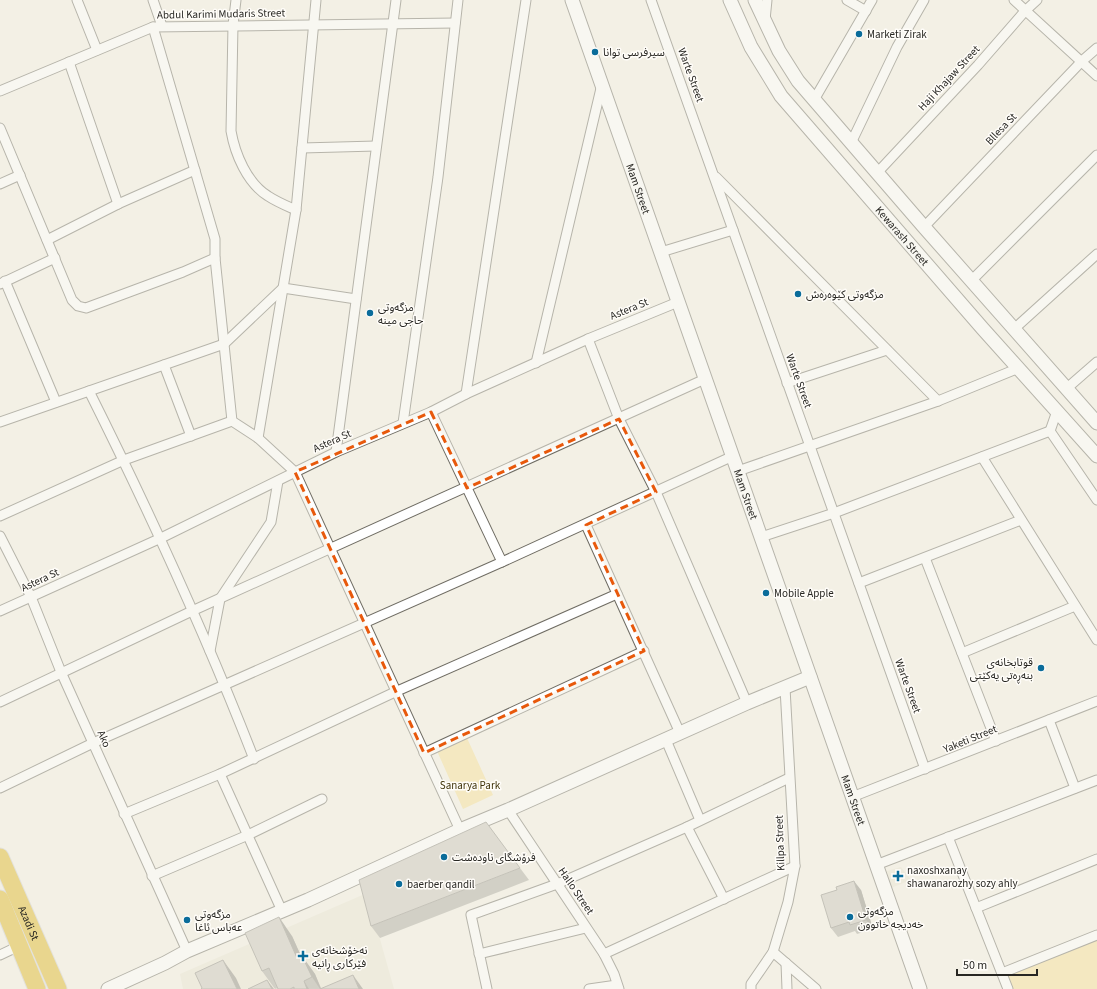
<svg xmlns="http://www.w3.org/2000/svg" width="1097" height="989" viewBox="0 0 1097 989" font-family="'Source Sans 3','Noto Sans Arabic',sans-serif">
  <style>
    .built { fill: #e9e4d2 }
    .green { fill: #f5de95 }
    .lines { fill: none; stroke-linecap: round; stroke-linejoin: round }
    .street-casing { stroke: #6f6c63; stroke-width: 11 }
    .secondary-casing { stroke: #6f6c63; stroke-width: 15 }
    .highway-casing { stroke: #d0cfcf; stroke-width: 19 }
    .street { stroke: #fff; stroke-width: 9 }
    .secondary { stroke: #fff; stroke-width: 13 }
    .highway { stroke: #deb724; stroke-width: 17 }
    .wall { fill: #aca9a0 }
    .shaded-wall { fill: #8c8982 }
    .building { fill: #c8c4ba; stroke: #8c8982 }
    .marked { fill: none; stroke: #e8590c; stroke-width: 3; stroke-dasharray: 8 5; stroke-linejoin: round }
    .poi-dot { fill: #0a6c9a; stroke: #fffdf9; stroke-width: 1.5 }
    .labels { text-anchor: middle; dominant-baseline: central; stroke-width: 3; stroke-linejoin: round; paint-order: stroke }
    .street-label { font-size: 11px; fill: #282723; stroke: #fffdf9 }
    .poi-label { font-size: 11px; fill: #282723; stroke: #fffdf9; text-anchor: start }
    .park-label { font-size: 11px; fill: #40340a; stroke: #fffdf9 }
  </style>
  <rect width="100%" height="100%" fill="#f3f0e5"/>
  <!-- built -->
  <g class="built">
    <path d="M901,867L911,880L891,888L887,871Z"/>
    <path d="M367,893L394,989H183L180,974Z"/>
  </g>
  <!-- green -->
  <g class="green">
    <path d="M467,738L493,795L463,809L437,751Z"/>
    <path d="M1097,939V989H1013L1007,976Z"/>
  </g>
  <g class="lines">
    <!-- street casing -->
    <g class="street-casing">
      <g id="street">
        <path d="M77,0L97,50"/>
        <path d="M153,0L162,26"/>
        <path d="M236,0L233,25L231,131C235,154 247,183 268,196C277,202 287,206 296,210"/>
        <path d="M651,0L925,769"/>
        <path d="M847,0L866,11"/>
        <path d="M1014,0L1097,76"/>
        <path d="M765,20L767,0"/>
        <path d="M153,27L215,239V258L232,421L258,438L295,472L460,830"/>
        <path d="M69,62L118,204"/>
        <path d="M0,91L153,27L455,23"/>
        <path d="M814,100L872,0"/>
        <path d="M0,128L72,300L78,306L86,308L183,272L215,258"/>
        <path d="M852,141L897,47L924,0"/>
        <path d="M302,148L376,146"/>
        <path d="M877,173L978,65L1025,11L1037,0"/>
        <path d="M716,177L938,401"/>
        <path d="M0,184L20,175"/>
        <path d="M924,227L1082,61L1097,48"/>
        <path d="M47,240L118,204L195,170"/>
        <path d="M661,252L733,230"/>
        <path d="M972,280L1097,155"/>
        <path d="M5,281L56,402"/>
        <path d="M0,284L55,258"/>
        <path d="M1013,330L1097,254"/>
        <path d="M588,339L619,419L656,492L747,703"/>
        <path d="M536,363L602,84"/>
        <path d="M164,365L191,436"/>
        <path d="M787,383L887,350"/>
        <path d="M1066,389L1097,362"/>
        <path d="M89,391C149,511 205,633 254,759"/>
        <path d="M466,394L526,0"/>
        <path d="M1057,411L1050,431L1097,500"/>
        <path d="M431,412L502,562"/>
        <path d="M0,422L224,344L283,288L356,299"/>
        <path d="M403,423L438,177L458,0"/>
        <path d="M258,438L296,210L316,0"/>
        <path d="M336,452L396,0"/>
        <path d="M982,457L1097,640"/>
        <path d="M738,471L938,401L1019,368"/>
        <path d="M0,516L124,460L232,421"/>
        <path d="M586,525L680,733"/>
        <path d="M0,536L31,597L61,672L187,951"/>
        <path d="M761,537L834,513L1050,431"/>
        <path d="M925,558L996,741"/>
        <path d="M859,583L1021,520"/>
        <path d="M0,611L161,538L336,452L431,412L466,394L588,339L678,302"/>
        <path d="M210,651L220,599L271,522L278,481"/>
        <path d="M962,653L1075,606"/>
        <path d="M0,702L192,611L705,379"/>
        <path d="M1049,720L1075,788"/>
        <path d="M666,740L700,820"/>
        <path d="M424,753L644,651"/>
        <path d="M220,774L282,911"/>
        <path d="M0,788L93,743L502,562L733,456"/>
        <path d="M852,797L1097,701"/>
        <path d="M508,810L604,954L614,974L619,989"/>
        <path d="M124,814L220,774L395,692L617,594"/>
        <path d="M687,827L724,899"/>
        <path d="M948,837L1008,989"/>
        <path d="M876,865L1097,780"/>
        <path d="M152,876L248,835L322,799"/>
        <path d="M976,908L1097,859"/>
        <path d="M773,952L816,989"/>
        <path d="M479,954L586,928"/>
        <path d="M604,954L795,866"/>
        <path d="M0,955L19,946"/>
        <path d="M786,963L787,989"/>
        <path d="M1002,973L1097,935"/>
        <path d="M487,989L471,915L557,884L687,827L789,778"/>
        <path d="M589,989L617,985"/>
        <path d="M751,989V984L773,952L788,902L795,866L785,688"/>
      </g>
    </g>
    <!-- secondary casing -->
    <g class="secondary-casing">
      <g id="secondary">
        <path id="s1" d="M572,0L920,989"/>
        <path id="s2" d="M730,0L751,47L781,96L983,329L1097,456"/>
        <path d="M755,0L779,51L798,81L924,227L1097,423"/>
        <path d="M108,989L165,963L187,951L308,900L460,830L508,810L747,703L810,677"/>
      </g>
    </g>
    <!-- highway casing -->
    <g class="highway-casing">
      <g id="highway">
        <path id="s3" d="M0,857L58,989"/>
        <path d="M0,899L37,989"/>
      </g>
    </g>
    <!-- street -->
    <use href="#street" class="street"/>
    <!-- secondary -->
    <use href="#secondary" class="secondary"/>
    <!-- highway -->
    <use href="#highway" class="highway"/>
  </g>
  <!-- wall -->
  <g class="wall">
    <path d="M520,868L529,880L380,938L371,926Z"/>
    <path d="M861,890L873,929L857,934L855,931L838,937L831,928Z"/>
    <path d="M292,936L301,956H302L315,974L321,988L363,989H278V988L275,989L262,971Z"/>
  </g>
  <!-- shaded-wall -->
  <g class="shaded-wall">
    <path d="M854,881L861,890L873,929L866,920Z"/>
    <path d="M279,917L292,936L310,976L297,958Z"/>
    <path d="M302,956L315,974L321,989H320L312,977Z"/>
    <path d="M223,960L236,978L241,989H237Z"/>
    <path d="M353,975L363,989H359Z"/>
    <path d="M267,980L274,989H272Z"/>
    <path d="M304,981L309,989H307Z"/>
  </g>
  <!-- building -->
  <g class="building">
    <path d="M486,822L520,868L371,926L359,880Z"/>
    <path d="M854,881L866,920L850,925L849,922L831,928L821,895L837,890L836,887Z"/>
    <path d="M279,917L297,958L302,956L312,977L304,981L307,989H294V987L290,989H278L269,968L262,971L245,933Z"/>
    <path d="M223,960L237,989H201L202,988L195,973Z"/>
    <path d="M353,975L359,989H320Z"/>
    <path d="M267,980L272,989H248Z"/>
  </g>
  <!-- marked area -->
  <path d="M0 0H1097V989H0ZM431,412L467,488L619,419L656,492L586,525L644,651L424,753L295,472Z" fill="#f3f0e5" fill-opacity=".55" fill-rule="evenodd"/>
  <path class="marked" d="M431,412L467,488L619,419L656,492L586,525L644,651L424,753L295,472Z"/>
  <!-- markers -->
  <g class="poi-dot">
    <circle cx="859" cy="34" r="4"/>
    <circle cx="595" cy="52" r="4"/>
    <circle cx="798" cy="294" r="4"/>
    <circle cx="370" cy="313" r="4"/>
    <circle cx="766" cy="593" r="4"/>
    <circle cx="1041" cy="668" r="4"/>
    <circle cx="444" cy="857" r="4"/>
    <path d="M896 870h4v4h4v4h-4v4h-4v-4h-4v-4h4z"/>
    <circle cx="399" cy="884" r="4"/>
    <circle cx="850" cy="917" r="4"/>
    <circle cx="187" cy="920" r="4"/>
    <path d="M301 950h4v4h4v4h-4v4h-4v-4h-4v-4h4z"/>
  </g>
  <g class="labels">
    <!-- street labels -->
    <g class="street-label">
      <text transform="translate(221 14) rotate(-1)">Abdul Karimi Mudaris Street</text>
      <text transform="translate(691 75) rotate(70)">Warte Street</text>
      <text transform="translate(949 78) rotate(-47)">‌Haji Khajaw Street</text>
      <text transform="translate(1001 129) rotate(-46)">Bllesa St</text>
      <text stroke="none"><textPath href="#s1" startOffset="200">Mam Street</textPath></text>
      <text stroke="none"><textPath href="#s2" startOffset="294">Kewarash Street</textPath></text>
      <text transform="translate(629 309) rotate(-22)">Astera St</text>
      <text transform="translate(799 381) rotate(70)">Warte Street</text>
      <text transform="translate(332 441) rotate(-24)">Astera St</text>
      <text stroke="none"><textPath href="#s1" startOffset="524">Mam Street</textPath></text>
      <text transform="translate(40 580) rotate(-25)">Astera St</text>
      <text transform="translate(908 686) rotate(70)">Warte Street</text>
      <text transform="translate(104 739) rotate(66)">Ako</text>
      <text transform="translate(970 739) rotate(-22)">Yaketi Street</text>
      <text stroke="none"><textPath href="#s1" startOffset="848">Mam Street</textPath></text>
      <text transform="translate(780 843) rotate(-92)">Killpa Street</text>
      <text transform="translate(576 891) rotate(56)">Hallo Street</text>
      <text stroke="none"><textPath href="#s3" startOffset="72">Azadi St</textPath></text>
    </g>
    <!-- poi labels -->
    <g class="poi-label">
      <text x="867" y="34">Marketi Zirak</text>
      <text x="603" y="52">سيرفرسى توانا</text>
      <text x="806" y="294">مزگەوتی کێوەرەش</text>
      <text x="378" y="307">مزگەوتی<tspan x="378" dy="13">حاجی مینە</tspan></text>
      <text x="774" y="593">Mobile Apple</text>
      <text x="1033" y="662" text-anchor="end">قوتابخانەی<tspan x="1033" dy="13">بنەڕەتی یەکێتی</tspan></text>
      <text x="452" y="857">فرۆشگای ناوده‌شت</text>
      <text x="907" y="870">naxoshxanay<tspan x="907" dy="13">shawanarozhy sozy ahly</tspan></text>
      <text x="407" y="884">baerber qandil</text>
      <text x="858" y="911">مزگەوتی<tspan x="858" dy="13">خەدیجە خاتوون</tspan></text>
      <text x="195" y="914">مزگەوتی<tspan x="195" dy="13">عەباس ئاغا</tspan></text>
      <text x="312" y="950">نەخۆشخانەی<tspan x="312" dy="13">فێرکاری ڕانیە</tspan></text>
    </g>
    <!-- park labels -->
    <g class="park-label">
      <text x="470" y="785">Sanarya Park</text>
    </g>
  </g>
  <!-- scale -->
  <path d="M957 969v6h80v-6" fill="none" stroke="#282723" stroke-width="2"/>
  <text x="963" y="969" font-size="12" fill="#282723" stroke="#fffdf9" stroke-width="3" paint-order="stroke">50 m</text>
</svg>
